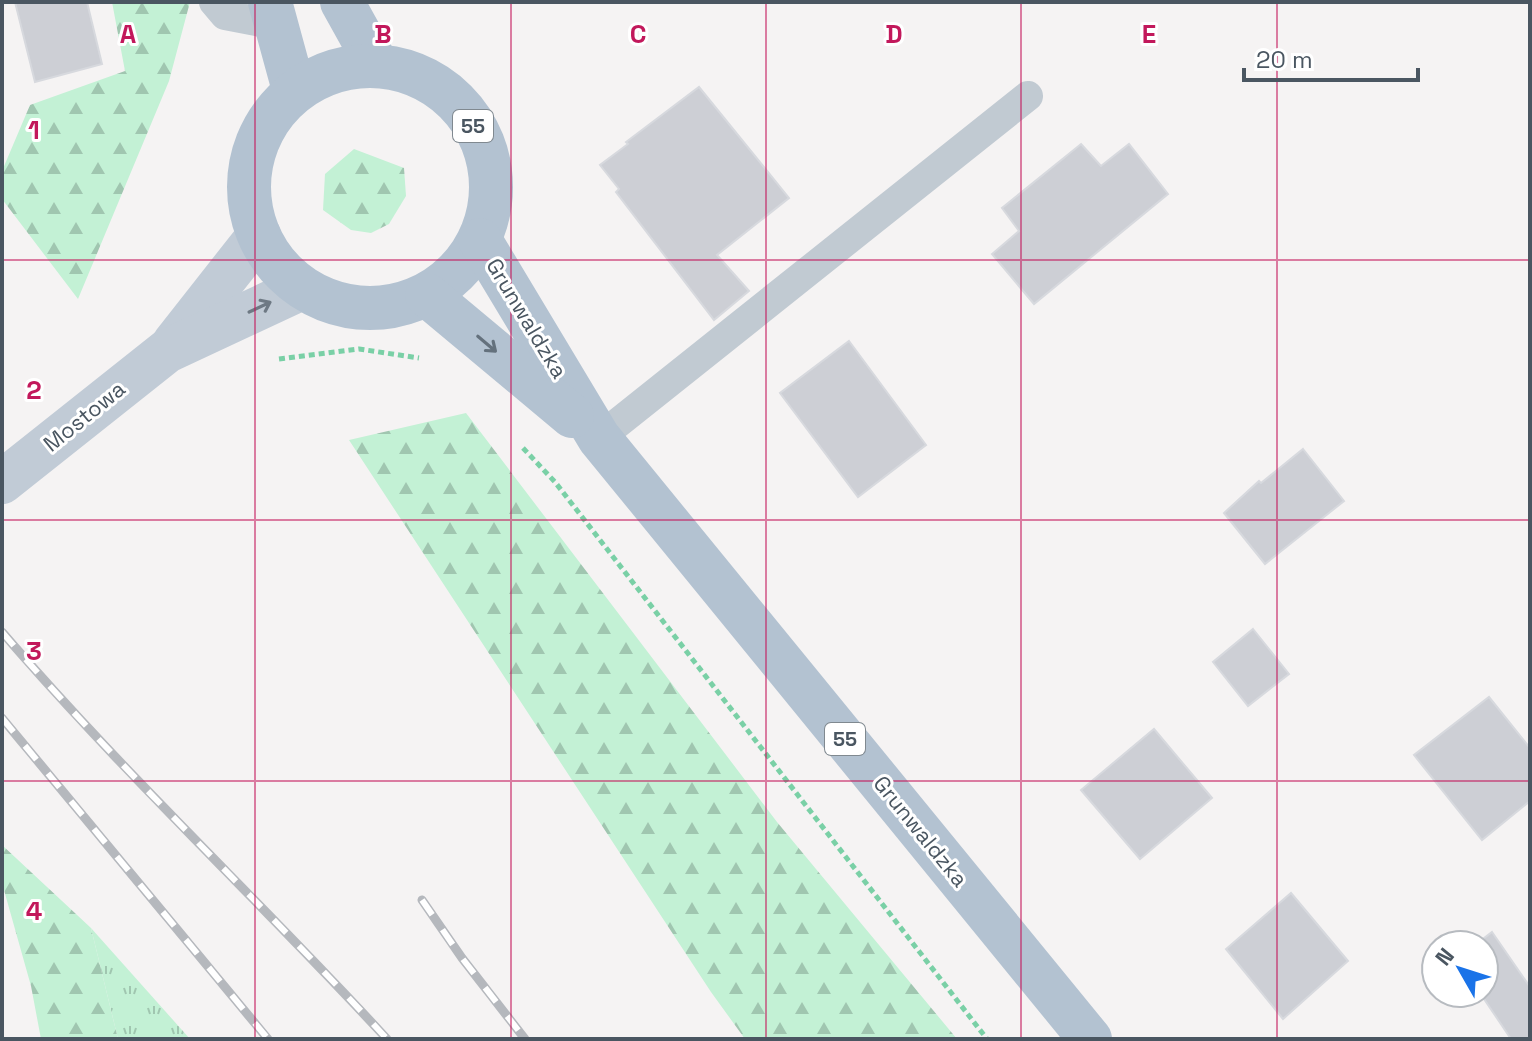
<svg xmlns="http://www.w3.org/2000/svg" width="1532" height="1041" viewBox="0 0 1532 1041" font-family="'Space Grotesk',sans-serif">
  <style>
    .grass { fill: url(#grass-tufts) }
    .forest { fill: url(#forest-firs) }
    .building { fill: #cdcfd5; stroke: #d7d9de; stroke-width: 2 }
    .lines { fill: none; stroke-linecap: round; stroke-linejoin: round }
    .path { stroke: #7ad0a6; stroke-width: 5; stroke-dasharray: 6 4; stroke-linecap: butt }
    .lane { stroke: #c1cad2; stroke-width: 30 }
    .secondary { stroke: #c1cbd6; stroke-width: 44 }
    .primary { stroke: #b3c2d1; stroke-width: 44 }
    .rail-casing { stroke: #b5b8bd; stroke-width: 9 }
    .rail { stroke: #fff; stroke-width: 6; stroke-dasharray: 18; stroke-linecap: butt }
    .oneway { stroke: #6e7984 }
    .oneway2 { stroke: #64717d }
    .grid { fill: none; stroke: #c2185b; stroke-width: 2; stroke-opacity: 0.55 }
    .labels { text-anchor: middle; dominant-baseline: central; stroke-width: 6; stroke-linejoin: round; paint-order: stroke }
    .shield { fill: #fff; stroke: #808990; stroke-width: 2 }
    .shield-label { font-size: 20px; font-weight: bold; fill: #4a5661 }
    .street-label { font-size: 22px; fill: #4a5661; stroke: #fff }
    .grid-label { font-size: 26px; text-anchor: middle; font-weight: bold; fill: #c2185b; stroke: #fff; stroke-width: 6; stroke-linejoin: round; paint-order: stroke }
  </style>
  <defs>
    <pattern id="grass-tufts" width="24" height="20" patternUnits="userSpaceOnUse" patternTransform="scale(2)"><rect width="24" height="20" fill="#c3f1d5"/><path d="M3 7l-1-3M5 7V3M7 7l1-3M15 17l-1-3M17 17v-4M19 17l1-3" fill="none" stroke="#a0c6b0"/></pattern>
    <pattern id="forest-firs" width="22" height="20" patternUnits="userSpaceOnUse" patternTransform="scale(2)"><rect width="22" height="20" fill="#c3f1d5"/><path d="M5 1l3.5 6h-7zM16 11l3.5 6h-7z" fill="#a0c6b0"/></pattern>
  </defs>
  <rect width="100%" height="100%" fill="#f5f3f3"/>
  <!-- grass -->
  <path class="grass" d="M91,928L190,1039H118Z"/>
  <!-- forest -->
  <g class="forest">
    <path d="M112,2H190L169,81L78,299L2,199V171L30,105L125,71Z"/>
    <path d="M354,149L404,168L406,196L389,224L371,233L351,230L323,210L325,174Z"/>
    <path d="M466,413L777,822L957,1039H745L711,992L349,440Z"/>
    <path d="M2,845L91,928L118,1039H41L31,986L2,883Z"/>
  </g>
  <!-- building -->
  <g class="building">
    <path d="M15,2H87L102,64L35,82Z"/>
    <path d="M699,87L789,198L717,255L749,291L714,320L616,192L619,189L600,165L628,144L626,142Z"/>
    <path d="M1081,144L1101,166L1129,144L1168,194L1034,304L992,254L1019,231L1002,208Z"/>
    <path d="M849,341L926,445L858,497L780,393Z"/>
    <path d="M1303,449L1344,501L1265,564L1224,513L1259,481L1261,483Z"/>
    <path d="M1253,629L1289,674L1248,706L1213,662Z"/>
    <path d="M1489,697L1530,748V801L1482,840L1414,755Z"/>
    <path d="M1154,729L1212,798L1140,859L1081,790Z"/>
    <path d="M1291,893L1348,961L1283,1019L1226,949Z"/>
    <path d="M1492,932L1530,987V1039H1511L1480,993H1484V945H1475Z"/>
  </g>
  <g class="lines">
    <!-- path -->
    <g class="path">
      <path d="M279,359L359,349L419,358"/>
      <path d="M523,448L555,482L987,1039"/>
    </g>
    <!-- lane -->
    <g class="lane">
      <path d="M214,2L225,15L276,25"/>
      <path d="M599,438L1028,96"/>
    </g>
    <!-- secondary -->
    <g class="secondary">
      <path d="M174,343L259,235"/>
      <path d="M2,482L167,351L302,288"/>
    </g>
    <!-- primary -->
    <g class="primary">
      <path d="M270,2L294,90"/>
      <path d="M342,2L377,65"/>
      <circle cx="370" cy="187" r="121"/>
      <path d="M480,240L599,438L1090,1039"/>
      <path d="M427,295L572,416"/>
    </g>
    <!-- rail casing -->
    <g class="rail-casing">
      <g id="rail">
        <path d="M2,632C124,774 260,901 387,1039"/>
        <path d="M2,718L268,1039"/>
        <path d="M422,900L462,958L525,1039"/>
      </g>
    </g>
    <!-- rail -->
    <use href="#rail" class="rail"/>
  </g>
  <!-- one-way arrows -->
  <defs><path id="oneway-shaft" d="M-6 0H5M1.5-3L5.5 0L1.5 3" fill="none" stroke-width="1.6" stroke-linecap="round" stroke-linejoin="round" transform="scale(2)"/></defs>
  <use class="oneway" href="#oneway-shaft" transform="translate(260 307) rotate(-25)"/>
  <use class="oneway2" href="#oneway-shaft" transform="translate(487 344) rotate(40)"/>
  <!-- grid -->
  <path class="grid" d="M255,2V1039M511,2V1039M766,2V1039M1021,2V1039M1277,2V1039M2,260H1530M2,520H1530M2,781H1530"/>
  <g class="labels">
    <!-- shield labels -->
    <g class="shield">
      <rect x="453" y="110" width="40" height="32" rx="6"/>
      <rect x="825" y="723" width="40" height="32" rx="6"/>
    </g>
    <g class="shield-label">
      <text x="473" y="126">55</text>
      <text x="845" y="739">55</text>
    </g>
    <!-- street labels -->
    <g class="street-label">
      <text transform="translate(527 318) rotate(59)">Grunwaldzka</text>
      <text transform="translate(84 416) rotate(-39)">Mostowa</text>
      <text transform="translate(921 831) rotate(51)">Grunwaldzka</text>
    </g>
  </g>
  <g class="grid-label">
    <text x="128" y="43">A</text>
    <text x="383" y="43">B</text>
    <text x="638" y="43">C</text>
    <text x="894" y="43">D</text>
    <text x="1149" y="43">E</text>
    <text x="34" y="139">1</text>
    <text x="34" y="399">2</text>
    <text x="34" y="660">3</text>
    <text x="34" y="920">4</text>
  </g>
  <!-- border -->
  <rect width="1532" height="1041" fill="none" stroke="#4a5661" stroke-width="8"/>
  <!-- north arrow -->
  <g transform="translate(1460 969) rotate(309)"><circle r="38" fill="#ffffff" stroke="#b7bbc0" stroke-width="2"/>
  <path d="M0-6L14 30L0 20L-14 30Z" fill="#1a73e8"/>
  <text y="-12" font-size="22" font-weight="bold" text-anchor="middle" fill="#4a5661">N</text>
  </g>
  <!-- scale -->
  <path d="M1244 68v12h174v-12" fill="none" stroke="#4a5661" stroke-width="4"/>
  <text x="1256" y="68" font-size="24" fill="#4a5661" stroke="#ffffff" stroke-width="6" paint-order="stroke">20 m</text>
</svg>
